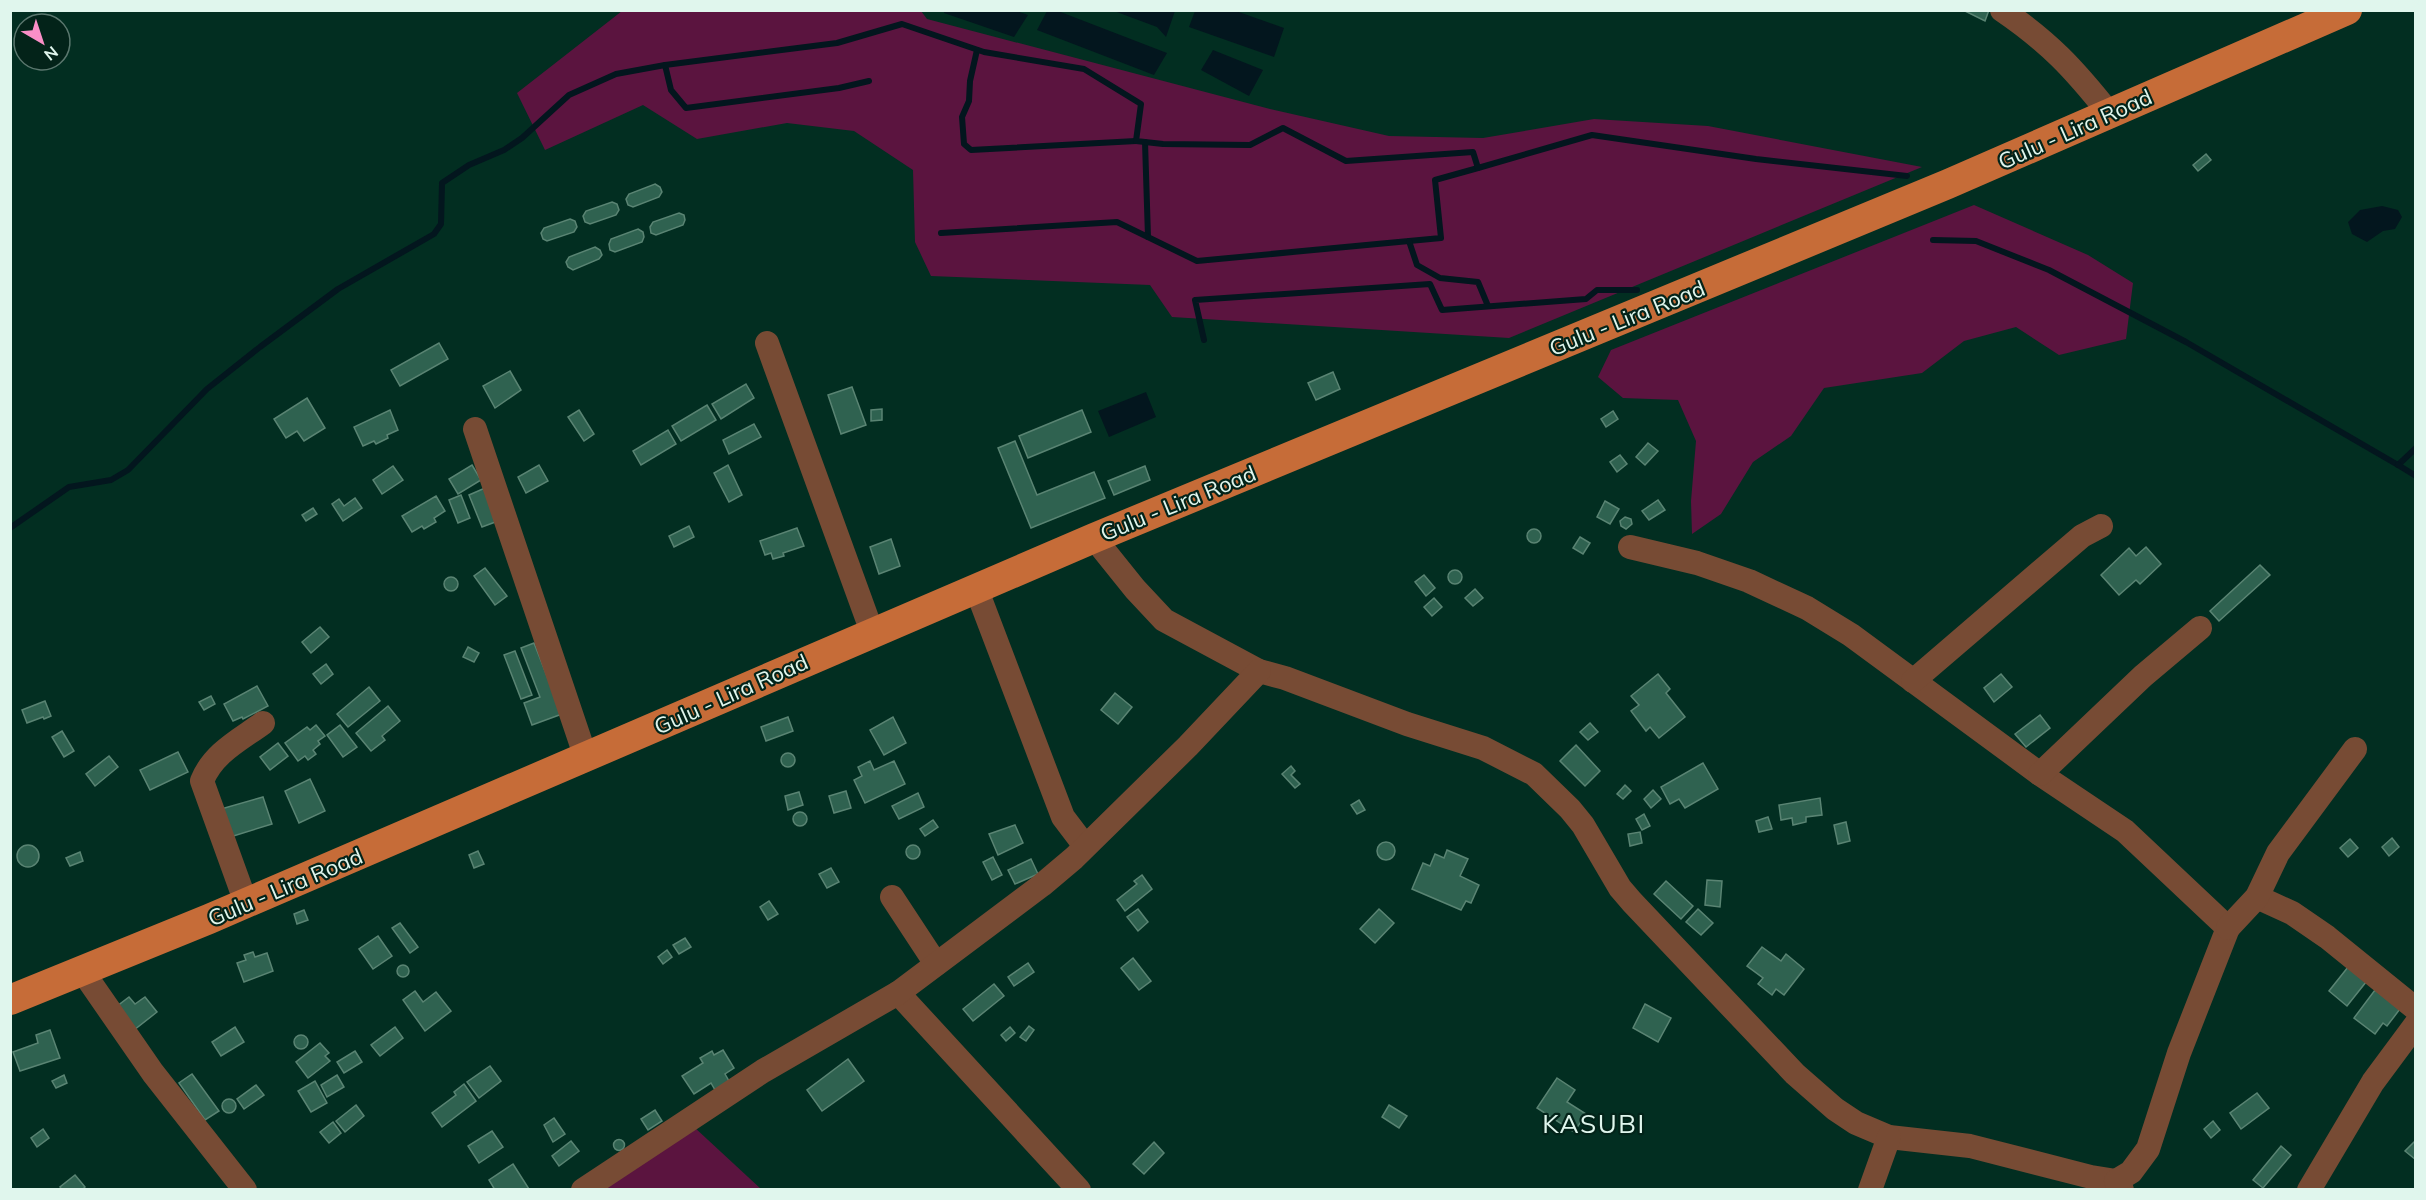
<svg xmlns="http://www.w3.org/2000/svg" width="2426" height="1200" viewBox="0 0 2426 1200" font-family="Mulish,sans-serif">
  <style>
    .green { fill: #5b143f }
    .water { fill: #03161e }
    .lines { fill: none; stroke-linecap: round; stroke-linejoin: round }
    .stream { stroke: #03161e; stroke-width: 6 }
    .building { fill: #2f6250; stroke: #5a8473; stroke-width: 1.5 }
    .minor { stroke: #774b34; stroke-width: 24 }
    .major { stroke: #c66c38; stroke-width: 30 }
    .labels { text-anchor: middle; dominant-baseline: central; stroke-width: 4.5; stroke-linejoin: round; paint-order: stroke }
    .street-label { font-size: 22px; fill: #e0f6ed; stroke: #032319 }
    .quarter-label { font-size: 26px; letter-spacing: 1.5px; fill: #e0f6ed; stroke: #032319 }
  </style>
  <rect width="100%" height="100%" fill="#022e21"/>
  <!-- green -->
  <g class="green">
    <path d="M622,11H921L927,19L1270,109L1389,136L1483,138L1594,119L1708,126L1922,167L1509,338L1172,317L1150,285L931,276L915,242L913,170L854,131L787,123L697,139L643,105L545,150L517,93Z"/>
    <path d="M1974,205L2088,255L2133,283L2126,339L2059,355L2016,327L1964,341L1922,373L1824,388L1791,436L1753,462L1721,514L1692,534L1691,501L1696,441L1678,400L1623,398L1598,377L1611,350Z"/>
    <path d="M694,1127L761,1189L600,1190Z"/>
  </g>
  <!-- water -->
  <g class="water">
    <path d="M944,11H1017L1028,15L1014,37L944,13Z"/>
    <path d="M1047,11H1058L1167,53L1154,75L1037,30Z"/>
    <path d="M1114,11L1175,10V11L1166,37L1157,27Z"/>
    <path d="M1236,11L1284,28L1274,57L1189,27L1195,11Z"/>
    <path d="M1213,50L1263,70L1249,96L1201,70Z"/>
    <path d="M2382,206L2398,210L2402,217L2395,229L2383,231L2367,242L2352,234L2348,222L2360,210Z"/>
    <path d="M1146,392L1156,417L1109,437L1098,411Z"/>
  </g>
  <g class="lines">
    <!-- stream -->
    <g class="stream">
      <path d="M977,50L970,81L969,101L962,117L964,144L971,150L1136,141"/>
      <path d="M665,65L671,90L686,108L839,88L869,81"/>
      <path d="M1145,142L1148,237"/>
      <path d="M941,233L1117,222L1197,261L1441,238L1435,180L1478,168"/>
      <path d="M1933,240L1976,241L2049,270L2186,342L2398,465L2416,448"/>
      <path d="M1409,241L1417,265L1440,278L1478,282L1488,306"/>
      <path d="M1204,340L1195,300L1430,284L1442,310L1586,299L1597,290H1637"/>
      <path d="M2398,465L2416,476"/>
      <path d="M10,528L69,487L111,480L128,470L207,389L260,347L338,289L434,234L441,224L442,183L469,165L504,150L522,138L569,95L616,74L665,65L837,43L902,24L984,52L1084,69L1141,104L1136,141L1163,144L1250,145L1283,128L1346,161L1473,152L1478,168L1592,135L1756,159L1907,176"/>
    </g>
  </g>
  <!-- building -->
  <g class="building">
    <path d="M1963,10H1989L1985,21Z"/>
    <path d="M2206,154L2211,160L2198,171L2193,165Z"/>
    <path d="M655,184L660,187L662,192L659,197L633,207L628,205L626,199L629,194Z"/>
    <path d="M612,202L617,204L619,210L616,215L590,224L585,222L583,216L586,211Z"/>
    <path d="M679,213L684,215L685,220L683,225L656,235L651,233L650,227L653,222Z"/>
    <path d="M570,219L575,221L577,227L574,232L547,241L543,239L541,233L544,228Z"/>
    <path d="M638,229L643,232L644,237L642,242L615,252L610,250L609,244L611,239Z"/>
    <path d="M595,247L600,250L602,255L599,259L573,270L568,267L566,262L569,257Z"/>
    <path d="M439,343L448,359L400,386L391,370Z"/>
    <path d="M510,371L521,390L495,408L483,386Z"/>
    <path d="M1333,372L1340,389L1316,400L1308,383Z"/>
    <path d="M746,384L754,398L721,419L712,404Z"/>
    <path d="M852,387L866,425L841,434L828,395Z"/>
    <path d="M307,398L325,428L304,441L297,431L286,438L274,419Z"/>
    <path d="M707,405L716,420L681,441L672,426Z"/>
    <path d="M882,409V420L871,421V410Z"/>
    <path d="M390,410L398,430L387,435L388,438L376,444L374,441L363,446L354,427Z"/>
    <path d="M579,410L594,434L584,441L568,417Z"/>
    <path d="M1082,410L1091,432L1028,458L1019,436Z"/>
    <path d="M1613,411L1618,419L1606,427L1601,419Z"/>
    <path d="M754,424L761,437L729,454L723,440Z"/>
    <path d="M668,430L676,444L641,465L633,451Z"/>
    <path d="M1015,441L1037,495L1094,472L1105,498L1031,528L998,448Z"/>
    <path d="M1648,443L1658,451L1645,465L1636,457Z"/>
    <path d="M1620,455L1627,464L1617,472L1610,462Z"/>
    <path d="M472,465L481,480L458,494L449,479Z"/>
    <path d="M539,465L548,481L526,493L518,477Z"/>
    <path d="M728,465L742,495L729,502L714,473Z"/>
    <path d="M393,466L403,480L382,494L373,480Z"/>
    <path d="M1145,466L1150,480L1114,495L1108,481Z"/>
    <path d="M485,488L498,521L482,527L469,495Z"/>
    <path d="M461,495L470,518L458,523L449,500Z"/>
    <path d="M436,496L445,511L434,518L436,522L424,529L422,526L412,532L402,516Z"/>
    <path d="M355,498L362,508L343,521L332,504L339,499L344,506Z"/>
    <path d="M1658,500L1665,510L1649,520L1642,511Z"/>
    <path d="M1605,501L1619,509L1610,524L1597,517Z"/>
    <path d="M313,508L317,514L306,521L302,515Z"/>
    <path d="M1625,517L1631,519L1632,524L1626,529L1621,526L1620,521Z"/>
    <path d="M689,526L694,537L674,547L669,536Z"/>
    <path d="M797,528L804,546L783,553L784,556L773,559L771,553L765,555L760,541Z"/>
    <circle cx="1534" cy="536" r="7"/>
    <path d="M1580,537L1590,543L1583,554L1573,548Z"/>
    <path d="M891,539L900,566L879,574L870,547Z"/>
    <path d="M2146,547L2161,564L2140,584L2136,580L2119,595L2101,575L2129,548L2136,556Z"/>
    <path d="M2260,565L2270,575L2219,621L2210,611Z"/>
    <path d="M485,568L507,596L495,605L474,576Z"/>
    <circle cx="1455" cy="577" r="7"/>
    <path d="M1424,575L1435,588L1426,596L1415,582Z"/>
    <circle cx="451" cy="584" r="7"/>
    <path d="M1475,589L1483,598L1473,606L1465,598Z"/>
    <path d="M1434,598L1442,607L1432,616L1424,607Z"/>
    <path d="M320,627L329,637L311,653L302,642Z"/>
    <path d="M534,643L562,714L532,725L524,703L540,697L521,648Z"/>
    <path d="M468,647L479,653L474,662L463,657Z"/>
    <path d="M515,651L532,695L521,699L504,655Z"/>
    <path d="M326,664L333,674L321,684L313,674Z"/>
    <path d="M1658,674L1670,689L1666,693L1685,717L1659,738L1650,727L1646,731L1631,711L1639,705L1631,696Z"/>
    <path d="M2001,674L2012,687L1994,702L1984,688Z"/>
    <path d="M257,686L268,706L243,719L242,717L233,721L224,704Z"/>
    <path d="M369,687L380,701L348,727L337,714Z"/>
    <path d="M1115,693L1132,707L1118,724L1101,710Z"/>
    <path d="M211,696L215,704L204,710L199,702Z"/>
    <path d="M45,701L51,716L44,719L43,717L27,723L22,710Z"/>
    <path d="M388,706L400,721L382,736L385,740L371,751L356,733Z"/>
    <path d="M2040,715L2050,728L2026,747L2015,734Z"/>
    <path d="M788,717L793,731L766,741L761,727Z"/>
    <path d="M893,717L906,743L884,755L870,730Z"/>
    <path d="M1590,723L1598,732L1588,740L1580,732Z"/>
    <path d="M316,725L325,736L318,741L320,744L313,750L316,754L308,760L305,756L298,761L285,743L307,727L310,730Z"/>
    <path d="M340,725L357,747L343,757L327,735Z"/>
    <path d="M62,731L74,751L64,757L52,737Z"/>
    <path d="M278,743L288,756L270,770L260,757Z"/>
    <path d="M1576,745L1600,771L1585,786L1560,761Z"/>
    <path d="M178,752L188,772L150,790L140,770Z"/>
    <circle cx="788" cy="760" r="7"/>
    <path d="M109,756L118,767L95,786L86,774Z"/>
    <path d="M870,761L874,770L894,761L905,784L865,803L854,780L862,776L858,767Z"/>
    <path d="M1703,763L1718,789L1685,808L1679,799L1670,804L1661,787Z"/>
    <path d="M1291,766L1295,771L1291,775L1300,784L1295,788L1282,774Z"/>
    <path d="M310,779L325,811L299,823L285,791Z"/>
    <path d="M1625,785L1631,791L1623,799L1617,794Z"/>
    <path d="M1653,790L1661,799L1651,808L1644,799Z"/>
    <path d="M846,791L851,808L834,813L829,796Z"/>
    <path d="M799,792L803,805L788,810L785,796Z"/>
    <path d="M918,793L924,807L899,819L892,806Z"/>
    <path d="M263,797L272,824L230,837L221,809Z"/>
    <path d="M1820,798L1822,815L1806,817V822L1793,825L1792,818L1781,820L1779,805Z"/>
    <path d="M1359,800L1365,810L1357,814L1351,805Z"/>
    <circle cx="800" cy="819" r="7"/>
    <path d="M1644,814L1650,826L1642,830L1636,819Z"/>
    <path d="M1768,817L1772,829L1759,832L1756,821Z"/>
    <path d="M933,820L938,827L925,836L920,829Z"/>
    <path d="M1846,822L1850,841L1838,844L1834,825Z"/>
    <path d="M1015,825L1023,843L998,855L989,834Z"/>
    <path d="M1640,832L1642,843L1630,846L1628,834Z"/>
    <path d="M2392,838L2399,847L2389,856L2382,847Z"/>
    <path d="M2350,839L2358,848L2348,857L2340,848Z"/>
    <circle cx="1386" cy="851" r="9"/>
    <circle cx="913" cy="852" r="7"/>
    <circle cx="28" cy="856" r="11"/>
    <path d="M1447,850L1468,859L1460,876L1479,885L1471,903L1466,901L1461,910L1412,889L1423,863L1430,866L1435,854L1444,858Z"/>
    <path d="M478,851L484,864L474,868L469,855Z"/>
    <path d="M80,852L83,861L70,866L66,858Z"/>
    <path d="M993,857L1002,875L992,880L983,862Z"/>
    <path d="M1031,859L1038,874L1015,884L1008,870Z"/>
    <path d="M831,868L839,882L827,888L819,874Z"/>
    <path d="M1142,875L1152,889L1125,911L1117,900L1137,884L1134,881Z"/>
    <path d="M1707,880L1722,881L1720,907L1705,905Z"/>
    <path d="M1666,881L1693,906L1681,919L1654,894Z"/>
    <path d="M769,901L778,914L768,920L760,907Z"/>
    <path d="M1138,909L1148,922L1138,931L1127,917Z"/>
    <path d="M1379,909L1394,923L1375,943L1360,929Z"/>
    <path d="M1698,909L1713,923L1701,935L1686,922Z"/>
    <path d="M304,910L308,920L297,924L294,914Z"/>
    <path d="M400,923L418,947L410,953L392,928Z"/>
    <path d="M378,936L392,956L373,969L359,949Z"/>
    <path d="M685,938L691,947L679,954L673,945Z"/>
    <path d="M1762,947L1781,961L1786,954L1804,969L1784,995L1776,989L1772,995L1758,984L1763,978L1747,966Z"/>
    <path d="M667,950L672,957L663,964L658,957Z"/>
    <path d="M253,952L255,957L267,953L273,971L244,982L237,963L246,960L244,955Z"/>
    <path d="M1133,958L1151,981L1139,990L1121,968Z"/>
    <path d="M1028,963L1034,972L1014,986L1008,977Z"/>
    <circle cx="403" cy="971" r="6"/>
    <path d="M2348,967L2366,982L2347,1006L2329,991Z"/>
    <path d="M994,984L1004,996L973,1021L963,1009Z"/>
    <path d="M2375,990L2400,1009L2387,1026L2383,1023L2375,1034L2354,1018Z"/>
    <path d="M415,991L423,1002L436,992L451,1011L425,1031L403,1000Z"/>
    <path d="M129,997L135,1004L145,997L157,1012L134,1030L116,1007Z"/>
    <path d="M1645,1004L1671,1018L1658,1042L1633,1028Z"/>
    <path d="M1029,1026L1034,1030L1026,1041L1020,1037Z"/>
    <path d="M235,1027L244,1042L221,1056L212,1042Z"/>
    <path d="M395,1027L403,1038L380,1056L371,1045Z"/>
    <path d="M1010,1027L1015,1033L1006,1041L1001,1035Z"/>
    <path d="M50,1030L60,1058L20,1071L13,1052L38,1043L36,1035Z"/>
    <circle cx="301" cy="1042" r="7"/>
    <path d="M320,1043L329,1053L325,1056L330,1061L308,1078L296,1062Z"/>
    <path d="M723,1050L734,1068L725,1074L729,1081L715,1090L711,1083L694,1094L682,1076L703,1063L700,1058L712,1051L714,1055Z"/>
    <path d="M355,1051L362,1062L344,1073L337,1062Z"/>
    <path d="M848,1059L864,1081L822,1111L807,1090Z"/>
    <path d="M490,1066L501,1081L479,1098L467,1082Z"/>
    <path d="M192,1074L219,1111L205,1120L179,1083Z"/>
    <path d="M64,1075L67,1083L56,1088L52,1081Z"/>
    <path d="M337,1075L344,1087L327,1097L321,1085Z"/>
    <path d="M1557,1078L1575,1090L1567,1102L1586,1114L1574,1132L1537,1108Z"/>
    <path d="M315,1081L327,1103L311,1112L298,1091Z"/>
    <path d="M464,1084L476,1101L442,1127L432,1113L456,1095L454,1092Z"/>
    <path d="M256,1085L264,1095L244,1109L237,1099Z"/>
    <path d="M2257,1093L2269,1108L2241,1129L2230,1113Z"/>
    <circle cx="229" cy="1106" r="7"/>
    <path d="M356,1105L364,1116L345,1132L336,1121Z"/>
    <path d="M1389,1105L1407,1116L1399,1128L1382,1117Z"/>
    <path d="M655,1110L662,1121L648,1130L641,1119Z"/>
    <path d="M554,1118L565,1134L553,1142L544,1125Z"/>
    <path d="M2213,1121L2220,1130L2211,1138L2204,1129Z"/>
    <path d="M333,1122L341,1133L329,1143L320,1132Z"/>
    <path d="M43,1129L49,1138L37,1147L31,1138Z"/>
    <path d="M492,1131L503,1147L479,1163L468,1146Z"/>
    <circle cx="619" cy="1145" r="5.5"/>
    <path d="M2416,1140V1160L2405,1151Z"/>
    <path d="M571,1141L579,1151L559,1166L552,1156Z"/>
    <path d="M1154,1142L1164,1153L1144,1174L1133,1164Z"/>
    <path d="M2281,1146L2291,1155L2263,1188L2253,1180Z"/>
    <path d="M513,1164L529,1189L495,1190L489,1180Z"/>
    <path d="M75,1175L85,1187L82,1190H62L60,1187Z"/>
  </g>
  <g class="lines">
    <!-- minor -->
    <g class="minor">
      <path d="M2002,10C2049,42 2074,69 2109,113"/>
      <path d="M767,343L872,632"/>
      <path d="M475,429L586,758"/>
      <path d="M1094,538L1135,589L1164,620L1259,671L1285,678L1407,724L1483,748L1534,774L1570,809L1583,825L1620,888L1632,902L1795,1074L1835,1109L1856,1123L1889,1137L1970,1146L2091,1177L2116,1181L2122,1190"/>
      <path d="M1630,547L1697,563L1749,581L1807,608L1851,635L2040,774L2125,831L2228,928L2179,1053L2148,1149L2131,1172L2116,1181"/>
      <path d="M976,588L1063,817L1085,846"/>
      <path d="M1913,681L2082,536L2101,526"/>
      <path d="M2040,774L2143,676L2200,628"/>
      <path d="M892,897L936,964"/>
      <path d="M2257,897L2292,913L2327,937L2416,1009"/>
      <path d="M246,903L202,781C213,753 240,740 263,723"/>
      <path d="M2228,928L2257,897L2278,853L2355,749"/>
      <path d="M83,972L153,1073L245,1190"/>
      <path d="M898,993L1079,1190"/>
      <path d="M583,1190L763,1071L898,993L1042,885L1074,858L1188,746L1259,671"/>
      <path d="M1870,1190L1889,1137"/>
      <path d="M2309,1190L2373,1082L2416,1024"/>
    </g>
    <!-- major -->
    <path class="major" d="M10,1000L209,919L1094,538L1948,184L2347,10"/>
  </g>
  <g class="labels">
    <!-- street labels -->
    <g class="street-label">
      <text transform="translate(2075 129) rotate(-24)">Gulu - Lira Road</text>
      <text transform="translate(1627 318) rotate(-22)">Gulu - Lira Road</text>
      <text transform="translate(1178 503) rotate(-22)">Gulu - Lira Road</text>
      <text transform="translate(731 694) rotate(-24)">Gulu - Lira Road</text>
      <text transform="translate(285 887) rotate(-23)">Gulu - Lira Road</text>
    </g>
    <!-- quarter labels -->
    <g class="quarter-label">
      <text x="1594" y="1123">KASUBI</text>
    </g>
  </g>
  <!-- border -->
  <rect width="2426" height="1200" fill="none" stroke="#e0f6ed" stroke-width="24"/>
  <!-- north arrow -->
  <g transform="translate(42 42) rotate(141)"><circle r="28" fill="#032319" stroke="#5b776e" stroke-width="1.5"/>
  <path d="M0-4.5L10 22L0 15L-10 22Z" fill="#fa8fc7"/>
  <text y="-9" font-size="16" font-weight="bold" text-anchor="middle" fill="#e0f6ed">N</text>
  </g>
</svg>
